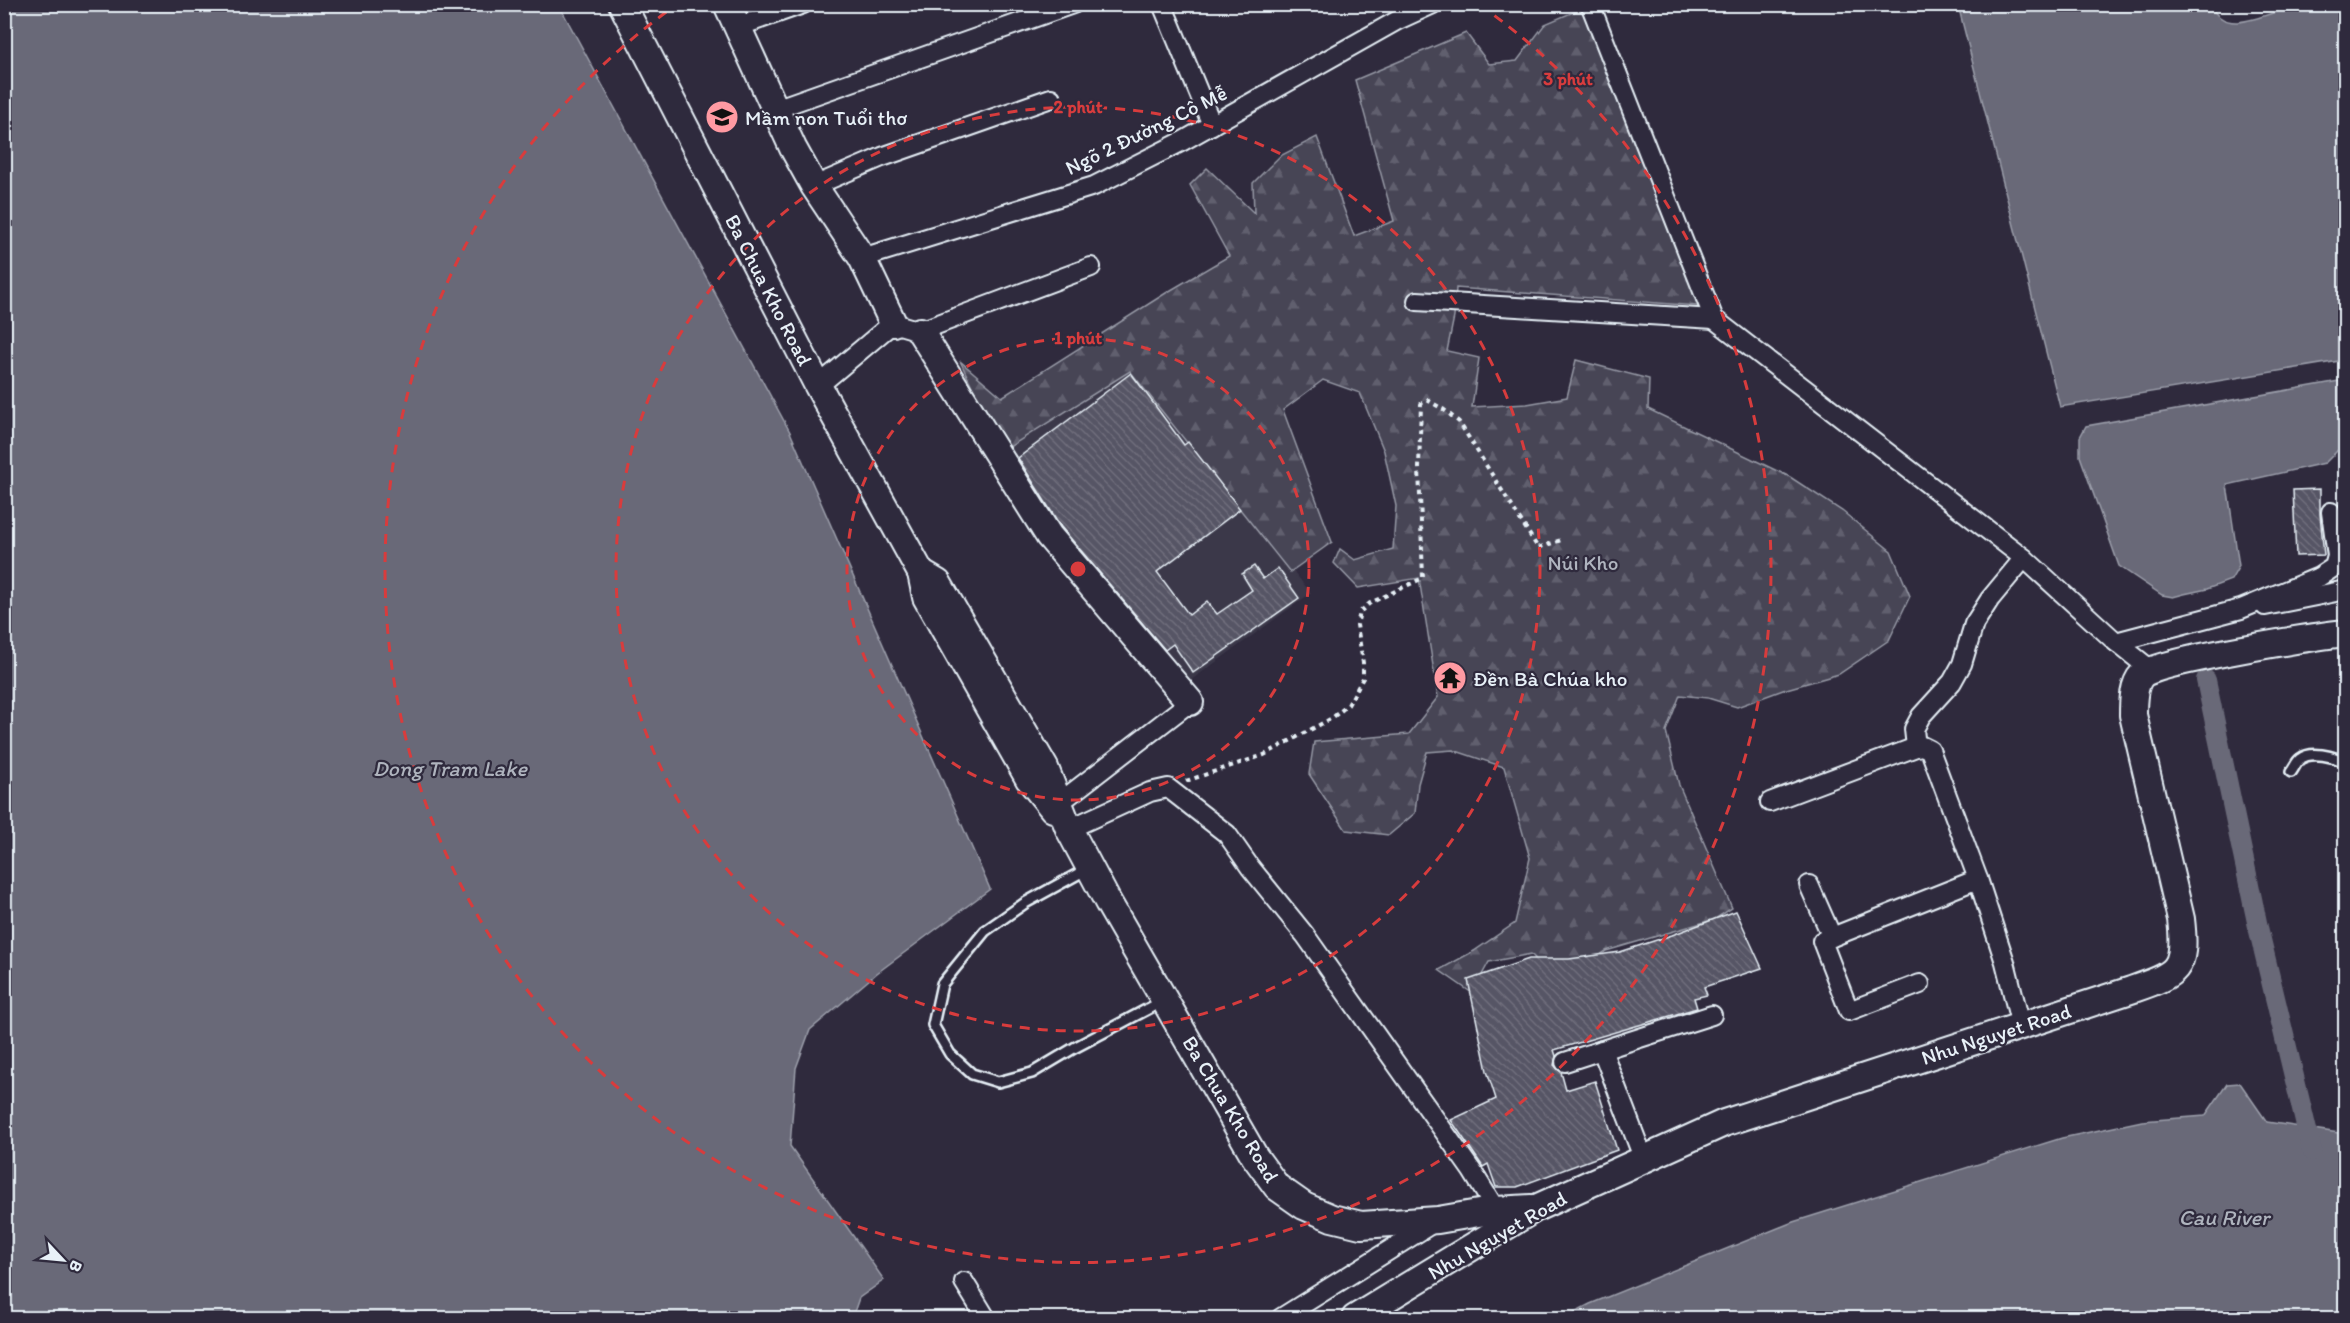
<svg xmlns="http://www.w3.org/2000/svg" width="2350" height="1323" viewBox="0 0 2350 1323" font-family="Itim,sans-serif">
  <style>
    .built { fill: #3b3749 }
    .forest { fill: url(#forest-firs); stroke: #979aa6; stroke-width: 1.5 }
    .water { fill: #696978; stroke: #9c9fab; stroke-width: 1.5 }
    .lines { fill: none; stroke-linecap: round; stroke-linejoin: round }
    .canal { stroke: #696978; stroke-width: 20 }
    .building { fill: url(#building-back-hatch); stroke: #e8f1f8; stroke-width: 1.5 }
    .lane-casing { stroke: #e8f1f8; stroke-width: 14 }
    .street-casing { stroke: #e8f1f8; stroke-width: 22 }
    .secondary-casing { stroke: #e8f1f8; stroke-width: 30 }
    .path { stroke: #e8f1f8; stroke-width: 4; stroke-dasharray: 4.5 4.5; stroke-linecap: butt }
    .lane { stroke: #2f2a3d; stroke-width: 9 }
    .street { stroke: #2f2a3d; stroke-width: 18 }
    .secondary { stroke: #2f2a3d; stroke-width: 26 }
    .ring { fill: none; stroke: #d83c3d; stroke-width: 3; stroke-dasharray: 10 8 }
    .labels { text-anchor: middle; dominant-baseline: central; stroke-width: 4.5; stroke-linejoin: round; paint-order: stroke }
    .poi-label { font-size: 21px; fill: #e8f1f8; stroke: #2f2a3d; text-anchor: start }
    .street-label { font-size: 21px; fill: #e8f1f8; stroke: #2f2a3d }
    .park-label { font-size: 21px; fill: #afb4bf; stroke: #2f2a3d }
    .water-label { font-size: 22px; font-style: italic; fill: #afb4be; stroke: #2f2a3d }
    .centre { fill: #d83c3d; stroke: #2f2a3d; stroke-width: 3 }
    .ring-label { font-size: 18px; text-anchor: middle; font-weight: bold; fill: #d83c3d; stroke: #2f2a3d; stroke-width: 4.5; stroke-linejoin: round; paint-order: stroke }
  </style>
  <defs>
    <pattern id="forest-firs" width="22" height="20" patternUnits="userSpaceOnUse" patternTransform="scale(1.5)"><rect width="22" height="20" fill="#464455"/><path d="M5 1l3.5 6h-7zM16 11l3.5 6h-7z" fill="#615f6e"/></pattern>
    <pattern id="building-back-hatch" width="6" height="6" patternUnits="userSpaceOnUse" patternTransform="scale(1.5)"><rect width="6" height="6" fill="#575565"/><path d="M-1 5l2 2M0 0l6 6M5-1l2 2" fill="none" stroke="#6f6e7c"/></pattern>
  </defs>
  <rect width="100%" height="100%" fill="#2f2a3d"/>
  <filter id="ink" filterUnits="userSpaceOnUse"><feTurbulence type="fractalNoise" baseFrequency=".0167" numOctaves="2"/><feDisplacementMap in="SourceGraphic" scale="12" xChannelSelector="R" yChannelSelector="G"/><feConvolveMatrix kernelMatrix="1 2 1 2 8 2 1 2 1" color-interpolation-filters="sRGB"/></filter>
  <g filter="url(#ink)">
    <!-- built -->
    <path class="built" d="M1130,370L1311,593L1187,683L1060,546L1003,451Z"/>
    <!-- forest -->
    <path class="forest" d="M1590,5H1592L1698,306L1456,288L1454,317L1447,351L1479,358L1472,407L1527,404L1567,397L1576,360L1649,379L1648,409L1790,477L1842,511L1891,551L1910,596L1889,640L1839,674L1783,690L1737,707L1708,698L1680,695L1666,731L1679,785L1732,908L1715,919L1606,951L1578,970L1550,974L1531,954L1489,962L1472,993L1439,970L1474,951L1515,923L1530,858L1504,767L1453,750L1427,752L1418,784L1415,813L1389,835L1346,830L1309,774L1314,742L1409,734L1438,697L1419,578L1358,588L1334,563L1340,549L1355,560L1393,549L1396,506L1384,451L1360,393L1323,380L1283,410L1332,542L1290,572L1130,371L1003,451L960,361L1002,397L1166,293L1229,256L1190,185L1207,168L1254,213L1253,183L1280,156L1317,137L1354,236L1394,221L1355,80L1466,33L1489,64L1517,61L1545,24Z"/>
    <!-- water -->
    <g class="water">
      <path d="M5,4L559,5L790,432L990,889L877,973L810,1030L796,1068L790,1146L884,1280L859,1298L852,1318H5Z"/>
      <path d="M1958,5H2211C2225,41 2273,9 2299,5C2313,2 2330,4 2345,5V360L2060,407Z"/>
      <path d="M2345,380V443L2325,463L2227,485L2239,566L2231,580L2207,589L2184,594L2173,597L2162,595L2119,566L2080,456V437L2086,426Z"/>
      <path d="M2240,1083L2267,1122L2345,1134V1318H1563L1590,1304L1793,1222L2062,1138L2142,1121L2205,1116L2227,1084Z"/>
    </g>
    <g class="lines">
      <!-- canal -->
      <path class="canal" d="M2206,680L2258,927L2312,1151"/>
    </g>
    <!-- building -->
    <g class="building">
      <path d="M1131,373L1184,445L1188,442L1240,509L1157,572L1189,615L1207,601L1217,614L1252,590L1242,574L1254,566L1263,579L1278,568L1299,598L1193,673L1173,644L1165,650L1061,527L1018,458Z"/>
      <path d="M2320,489V514L2324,555L2296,556L2293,490Z"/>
      <path d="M1736,911L1762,968L1704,987L1707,995L1694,998L1697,1008L1554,1050L1556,1056L1554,1065L1561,1072L1566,1090L1595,1081L1617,1150L1517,1187H1496L1488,1164L1483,1167L1451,1120L1496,1099L1487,1071L1468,980L1529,959H1569L1620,952L1672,935Z"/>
    </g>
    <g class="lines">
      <!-- lane casing -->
      <g class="lane-casing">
        <g id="lane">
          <path d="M2291,772C2294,768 2297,761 2300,759C2312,750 2334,757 2346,762"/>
          <path d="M1087,869L1025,903L985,931L942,984L933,1025L950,1054L972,1074L998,1082L1032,1073L1074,1048L1163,1001"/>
        </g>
      </g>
      <!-- street casing -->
      <g class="street-casing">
        <g id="street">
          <path d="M1162,4L1212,125"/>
          <path d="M1590,4L1714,319L2024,558L2116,642L2150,669"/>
          <path d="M737,27L803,4"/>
          <path d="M775,109L1073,4"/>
          <path d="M814,186L882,157L1051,98"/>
          <path d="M862,258L1094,186L1183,141L1398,20L1433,4"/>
          <path d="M1417,301L1714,319"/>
          <path d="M818,386L893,323L920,331L1091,267"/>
          <path d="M2265,606L2346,590"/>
          <path d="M2116,642L2241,609L2319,577L2334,567L2337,556L2331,512"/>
          <path d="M1916,747L1914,729L1921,716L1952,682L1962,664L1974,624L1990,599L2024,558"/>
          <path d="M1770,802L1916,747L1922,746L1930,750L1978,879L2005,962L2021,1026"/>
          <path d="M1059,803L1190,702"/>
          <path d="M1069,829L1150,792L1168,788L1227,834L1250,867L1305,935L1472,1171L1496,1210"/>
          <path d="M1809,885L1832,937"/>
          <path d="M1920,984L1849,1011L1822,941L1978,879"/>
          <path d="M1565,1062L1602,1050"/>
          <path d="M1644,1160L1602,1050L1712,1015"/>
          <path d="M964,1282L986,1318"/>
          <path d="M1281,1318L1436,1221"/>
        </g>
      </g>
      <!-- secondary casing -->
      <g class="secondary-casing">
        <g id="secondary">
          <path d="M622,4L818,386L921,573L926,597L1029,779L1053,809"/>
          <path d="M727,4L793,148L814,186L862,258L893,323"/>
          <path d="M920,331L1049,536L1190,702"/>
          <path d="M921,573L938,583L1045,768L1069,829L1108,902L1255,1157L1277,1187L1304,1206L1332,1218L1361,1225L1438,1220L1496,1210L1531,1208"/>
          <path d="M1355,1318L1536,1208L1724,1123L2131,990C2177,974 2187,971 2181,919L2133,715C2133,703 2133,684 2142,675C2157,661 2317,636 2346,633"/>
        </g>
      </g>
      <!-- path -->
      <path class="path" d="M1186,781L1264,755L1332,718L1348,705L1363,678V663L1357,625L1360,612L1370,603L1423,578L1419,468L1421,404L1427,400L1443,409L1459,422L1538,548L1561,540"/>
      <!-- lane -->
      <use href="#lane" class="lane"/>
      <!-- street -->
      <use href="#street" class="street"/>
      <!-- secondary -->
      <use href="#secondary" class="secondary"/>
    </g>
  </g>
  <!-- distance rings -->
  <g class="ring">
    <circle cx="1078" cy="569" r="231"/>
    <circle cx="1078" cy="569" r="462"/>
    <path d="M1480 5A693 693 0 1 1 676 5"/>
  </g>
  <!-- icons -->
  <defs>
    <g id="school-disc" transform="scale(1.725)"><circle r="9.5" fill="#ff9aa2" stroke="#2f2a3d"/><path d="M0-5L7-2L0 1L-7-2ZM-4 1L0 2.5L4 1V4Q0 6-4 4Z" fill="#111"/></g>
    <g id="temple-disc" transform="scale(1.725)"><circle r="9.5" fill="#ff9aa2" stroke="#2f2a3d"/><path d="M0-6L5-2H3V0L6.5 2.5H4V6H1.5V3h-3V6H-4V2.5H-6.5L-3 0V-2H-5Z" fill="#111"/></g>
  </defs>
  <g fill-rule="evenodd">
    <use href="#school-disc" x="722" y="117"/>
    <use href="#temple-disc" x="1450" y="678"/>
  </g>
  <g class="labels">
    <!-- poi labels -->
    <g class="poi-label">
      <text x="745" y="117">Mầm non Tuổi thơ</text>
      <text x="1473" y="678">Đền Bà Chúa kho</text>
    </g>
    <!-- street labels -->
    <g class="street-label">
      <text transform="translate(1146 130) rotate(-26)">Ngõ 2 Đường Cô Mễ</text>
      <text transform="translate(769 290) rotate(63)">Ba Chua Kho Road</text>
      <text transform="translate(1996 1034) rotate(-18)">Nhu Nguyet Road</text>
      <text transform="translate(1231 1109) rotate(59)">Ba Chua Kho Road</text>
      <text transform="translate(1497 1235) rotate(-30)">Nhu Nguyet Road</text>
    </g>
    <!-- park labels -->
    <g class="park-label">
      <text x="1583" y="562">Núi Kho</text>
    </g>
    <!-- water labels -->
    <g class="water-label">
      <text x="450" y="768">Dong Tram Lake</text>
      <text x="2224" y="1217">Cau River</text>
    </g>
  </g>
  <circle cx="1078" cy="569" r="9" class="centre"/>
  <g class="ring-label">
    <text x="1568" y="85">3 phút</text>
    <text x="1078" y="113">2 phút</text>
    <text x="1078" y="344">1 phút</text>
  </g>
  <!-- margin -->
  <rect width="2350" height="1323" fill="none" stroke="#2f2a3d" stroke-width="24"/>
  <rect x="12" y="12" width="2326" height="1299" fill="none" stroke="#e8f1f8" stroke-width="2" filter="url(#ink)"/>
  <!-- north arrow -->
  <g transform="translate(63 1260) rotate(116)" stroke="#2f2a3d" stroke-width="4.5" paint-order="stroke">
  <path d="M0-4.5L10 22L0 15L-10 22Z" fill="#e8f1f8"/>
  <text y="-9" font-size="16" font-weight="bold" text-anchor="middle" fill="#e8f1f8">B</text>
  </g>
</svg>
